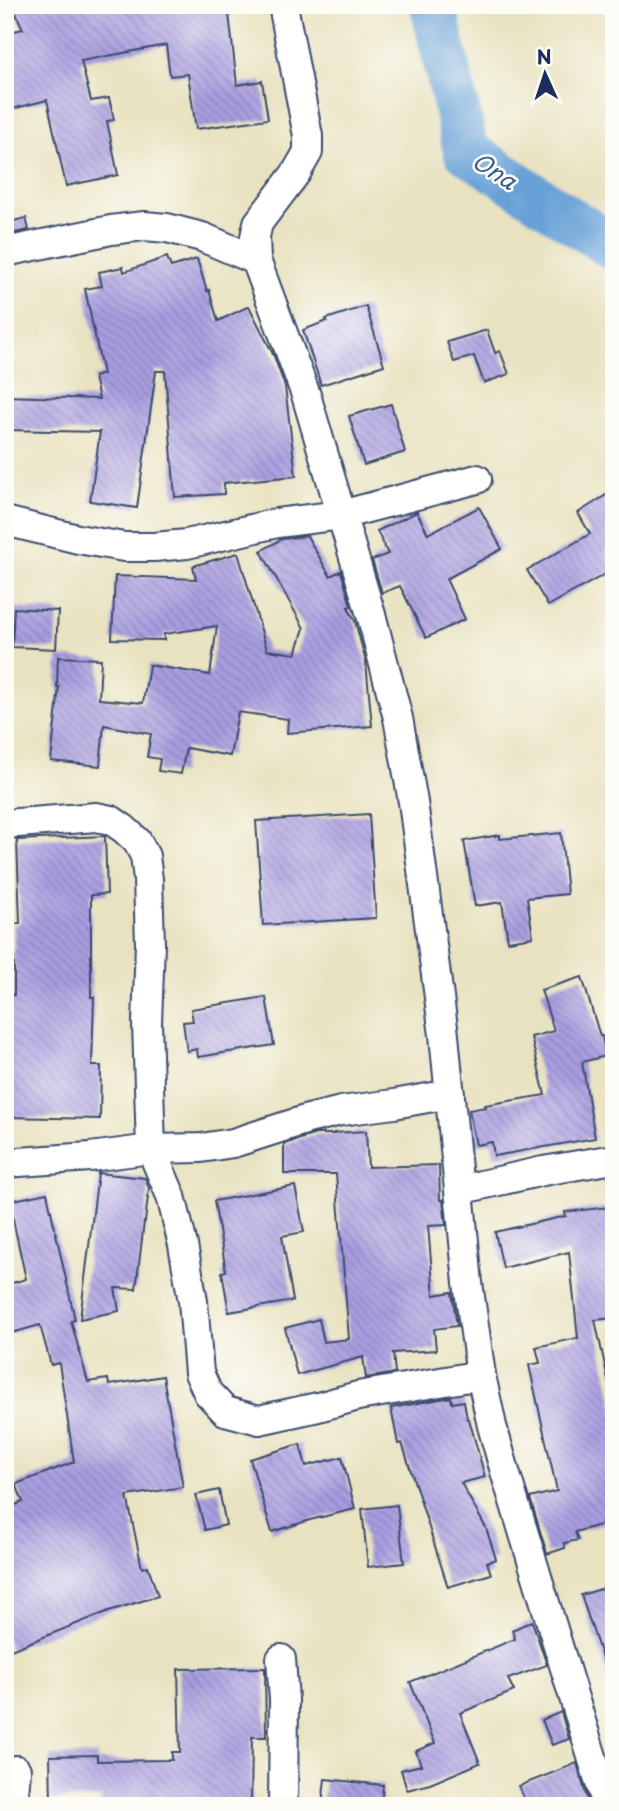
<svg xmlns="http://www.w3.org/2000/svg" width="619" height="1811" viewBox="0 0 619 1811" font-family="'Playpen Sans',sans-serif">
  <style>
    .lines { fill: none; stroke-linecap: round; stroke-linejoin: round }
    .river { stroke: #68a1d7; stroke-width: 46 }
    .building { fill: url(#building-back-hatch) }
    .street-casing { stroke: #3a4a6d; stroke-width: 32 }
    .street { stroke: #fff; stroke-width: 28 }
    .labels { text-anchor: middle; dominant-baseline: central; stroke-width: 5; stroke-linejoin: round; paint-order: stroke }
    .water-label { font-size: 23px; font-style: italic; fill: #3a5d8e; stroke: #fdfcf7 }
  </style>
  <defs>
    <pattern id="building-back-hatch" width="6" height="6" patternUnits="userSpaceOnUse" patternTransform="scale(1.75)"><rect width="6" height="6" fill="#a99de0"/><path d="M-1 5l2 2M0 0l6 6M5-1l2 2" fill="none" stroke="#8980b9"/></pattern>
  </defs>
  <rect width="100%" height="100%" fill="#fdfcf7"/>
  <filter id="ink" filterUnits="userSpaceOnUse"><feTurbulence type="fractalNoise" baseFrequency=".0143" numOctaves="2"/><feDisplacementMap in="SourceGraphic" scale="14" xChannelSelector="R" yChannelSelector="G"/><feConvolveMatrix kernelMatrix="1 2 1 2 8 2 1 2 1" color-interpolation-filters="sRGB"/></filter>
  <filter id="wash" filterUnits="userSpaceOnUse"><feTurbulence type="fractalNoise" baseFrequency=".00686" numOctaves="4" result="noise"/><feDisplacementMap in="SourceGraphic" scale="28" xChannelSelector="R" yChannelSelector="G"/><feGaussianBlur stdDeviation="1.57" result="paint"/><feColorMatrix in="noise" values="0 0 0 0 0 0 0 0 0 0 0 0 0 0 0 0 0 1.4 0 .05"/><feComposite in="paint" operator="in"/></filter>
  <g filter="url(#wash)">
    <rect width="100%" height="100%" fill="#e8e2c0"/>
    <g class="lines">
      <!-- river -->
      <path class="river" d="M433,5L466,151L614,248"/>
    </g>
    <g id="blocks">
      <!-- building -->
      <g class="building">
        <path d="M12,5H228L237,85L262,81L268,119L196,129L188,74L170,76L166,45L81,61L91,101L109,98L114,120L107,121L118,175L66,186L47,100L5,111V33L23,29Z"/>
        <path d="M26,218L29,230L5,235V223Z"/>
        <path d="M167,257L171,267L197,259L207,291L209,290L218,321L249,306L274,356L285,387L296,476L224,483V494L175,497L165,371H156L137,508L90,501L100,432L5,430V396L99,399L94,377L103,374L85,289L102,286L99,272L123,267L124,272Z"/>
        <path d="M366,306L384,365L321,385L303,330L327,321L326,319Z"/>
        <path d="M487,330L495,353L500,351L509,374L484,383L474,356L454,362L447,342Z"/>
        <path d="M391,404L405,452L364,465L349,416Z"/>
        <path d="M614,490V544L605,550L614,569L548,606L527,570L590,534L578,513Z"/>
        <path d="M479,507L502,549L446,579L465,619L426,638L400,586L382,593L372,560L388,554L377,531L417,512L428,534Z"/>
        <path d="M307,536L330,576L341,571L351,606L348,607L355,621L366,662L372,726L287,733L288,719L238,712L230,756L186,748L181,774L158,771L160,759L147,757L151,734L104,725L100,766L51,761L59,687H57L58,657L101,659L99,699L143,703L149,665L210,675L217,626L164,634V640L112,639L115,576L196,579L193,566L238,553L267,650L296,654L304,628L261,551L282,539Z"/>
        <path d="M14,608L58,611L56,649L12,647Z"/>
        <path d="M369,814L376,918L263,925L256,821Z"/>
        <path d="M561,833L567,894L527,898L533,937L508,941L502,902L475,906L464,841L500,835V839Z"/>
        <path d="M105,836L107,894L91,895V997H94L92,1066H101L100,1119L6,1117L7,1047H5V995H14V924L20,923L17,840Z"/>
        <path d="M582,977L600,1036H602L606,1056L582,1062L595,1138L494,1156L492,1142L476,1145L469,1110L486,1107L485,1105L545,1095L531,1037L554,1031L541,990Z"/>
        <path d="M266,997L274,1045L198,1057L197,1049L187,1051L183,1022L193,1021L191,1009Z"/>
        <path d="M366,1131L368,1167L439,1165L440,1200H443L446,1225L428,1226L434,1295L452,1292L457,1326L434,1329L436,1350L393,1353L395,1373L366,1378L363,1357L297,1375L285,1328L319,1319L324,1342L349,1339L336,1174H284V1144L316,1134H334V1133Z"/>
        <path d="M98,1173L145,1178L149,1188L145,1222H144L136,1289L115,1288L119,1311L80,1319Z"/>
        <path d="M295,1186L304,1232L282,1236L293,1301L229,1312L222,1272L226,1271L214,1201Z"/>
        <path d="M47,1193L75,1320L71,1321L88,1382L108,1379L109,1385L163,1376L183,1487L127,1496L142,1568L148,1566L158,1596L109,1611L11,1650L5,1637V1509L23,1502L16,1484L74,1462L59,1363L51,1365L40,1325L5,1335V1285L26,1279L9,1201Z"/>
        <path d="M609,1207L614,1245V1318L595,1320L614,1407V1521L575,1532L578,1540L564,1543L565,1548L547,1554L530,1498L557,1491L529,1365L540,1363L536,1347L578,1338L569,1252L503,1268L495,1232L566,1216L565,1212Z"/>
        <path d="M451,1397L452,1403L464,1401L467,1419H469L485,1477L461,1483L486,1528L496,1559L487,1562L491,1574L448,1587L402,1443L398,1444L391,1408Z"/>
        <path d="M300,1444L306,1466L342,1457L355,1509L310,1520L272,1532L250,1459Z"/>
        <path d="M219,1490L226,1525L205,1530L196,1495Z"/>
        <path d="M397,1505L404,1563L368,1567L362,1509Z"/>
        <path d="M614,1585V1681L610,1682L581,1595Z"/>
        <path d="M532,1621L547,1665L508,1679L514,1691L460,1713L480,1763L430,1784L407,1790L401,1770L421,1765L416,1751L435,1743L410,1682L515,1639L512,1630Z"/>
        <path d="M265,1668L266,1737H252L251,1806H101V1798L51,1800L50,1756L97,1755V1761L172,1760V1752H180L178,1669Z"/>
        <path d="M561,1712L569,1739L552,1745L542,1720Z"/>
        <path d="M577,1763L588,1802L580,1806H527L519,1786Z"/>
        <path d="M325,1779L383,1785L381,1806H322Z"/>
      </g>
    </g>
  </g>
  <g filter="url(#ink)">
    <use href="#blocks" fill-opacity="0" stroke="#3a4a6d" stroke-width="2"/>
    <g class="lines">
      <!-- street casing -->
      <g class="street-casing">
        <g id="street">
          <path d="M283,5L308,136V152L296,173L258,223L255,237L256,260L306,395L372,618L398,718L413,802L444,1035L468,1283L481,1375L492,1426L506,1475L607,1806"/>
          <path d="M5,252L111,230L144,226L167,228L202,237L256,260"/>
          <path d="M5,521L78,539L124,547H154L187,544L277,523L341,515L477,479"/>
          <path d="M5,824L96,817L111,820L124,829L137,841L145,856L148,879L150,944L147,1023L151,1149L171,1196L183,1245L193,1301L199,1373L208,1393L225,1411L259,1420L318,1407L358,1396L481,1375"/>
          <path d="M5,1163L90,1157L151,1149L201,1148L233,1143L308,1119L341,1111L394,1104L450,1094"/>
          <path d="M459,1190L543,1171L614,1159"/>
          <path d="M281,1659L284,1700L283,1806"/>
          <path d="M13,1806L16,1770"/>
        </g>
      </g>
      <!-- street -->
      <use href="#street" class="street"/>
    </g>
  </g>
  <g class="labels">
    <!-- water labels -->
    <g class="water-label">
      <text transform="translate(495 170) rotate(33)">Ona</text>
    </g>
  </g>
  <!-- margin -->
  <rect width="619" height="1811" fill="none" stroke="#fdfcf7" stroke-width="28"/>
  <!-- north arrow -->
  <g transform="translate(545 74) rotate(357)" stroke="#fdfcf7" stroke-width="5" paint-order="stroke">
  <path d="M0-5L12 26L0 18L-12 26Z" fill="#1b2f5e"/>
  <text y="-10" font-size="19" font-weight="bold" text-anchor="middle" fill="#1b2f5e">N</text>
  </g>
</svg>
